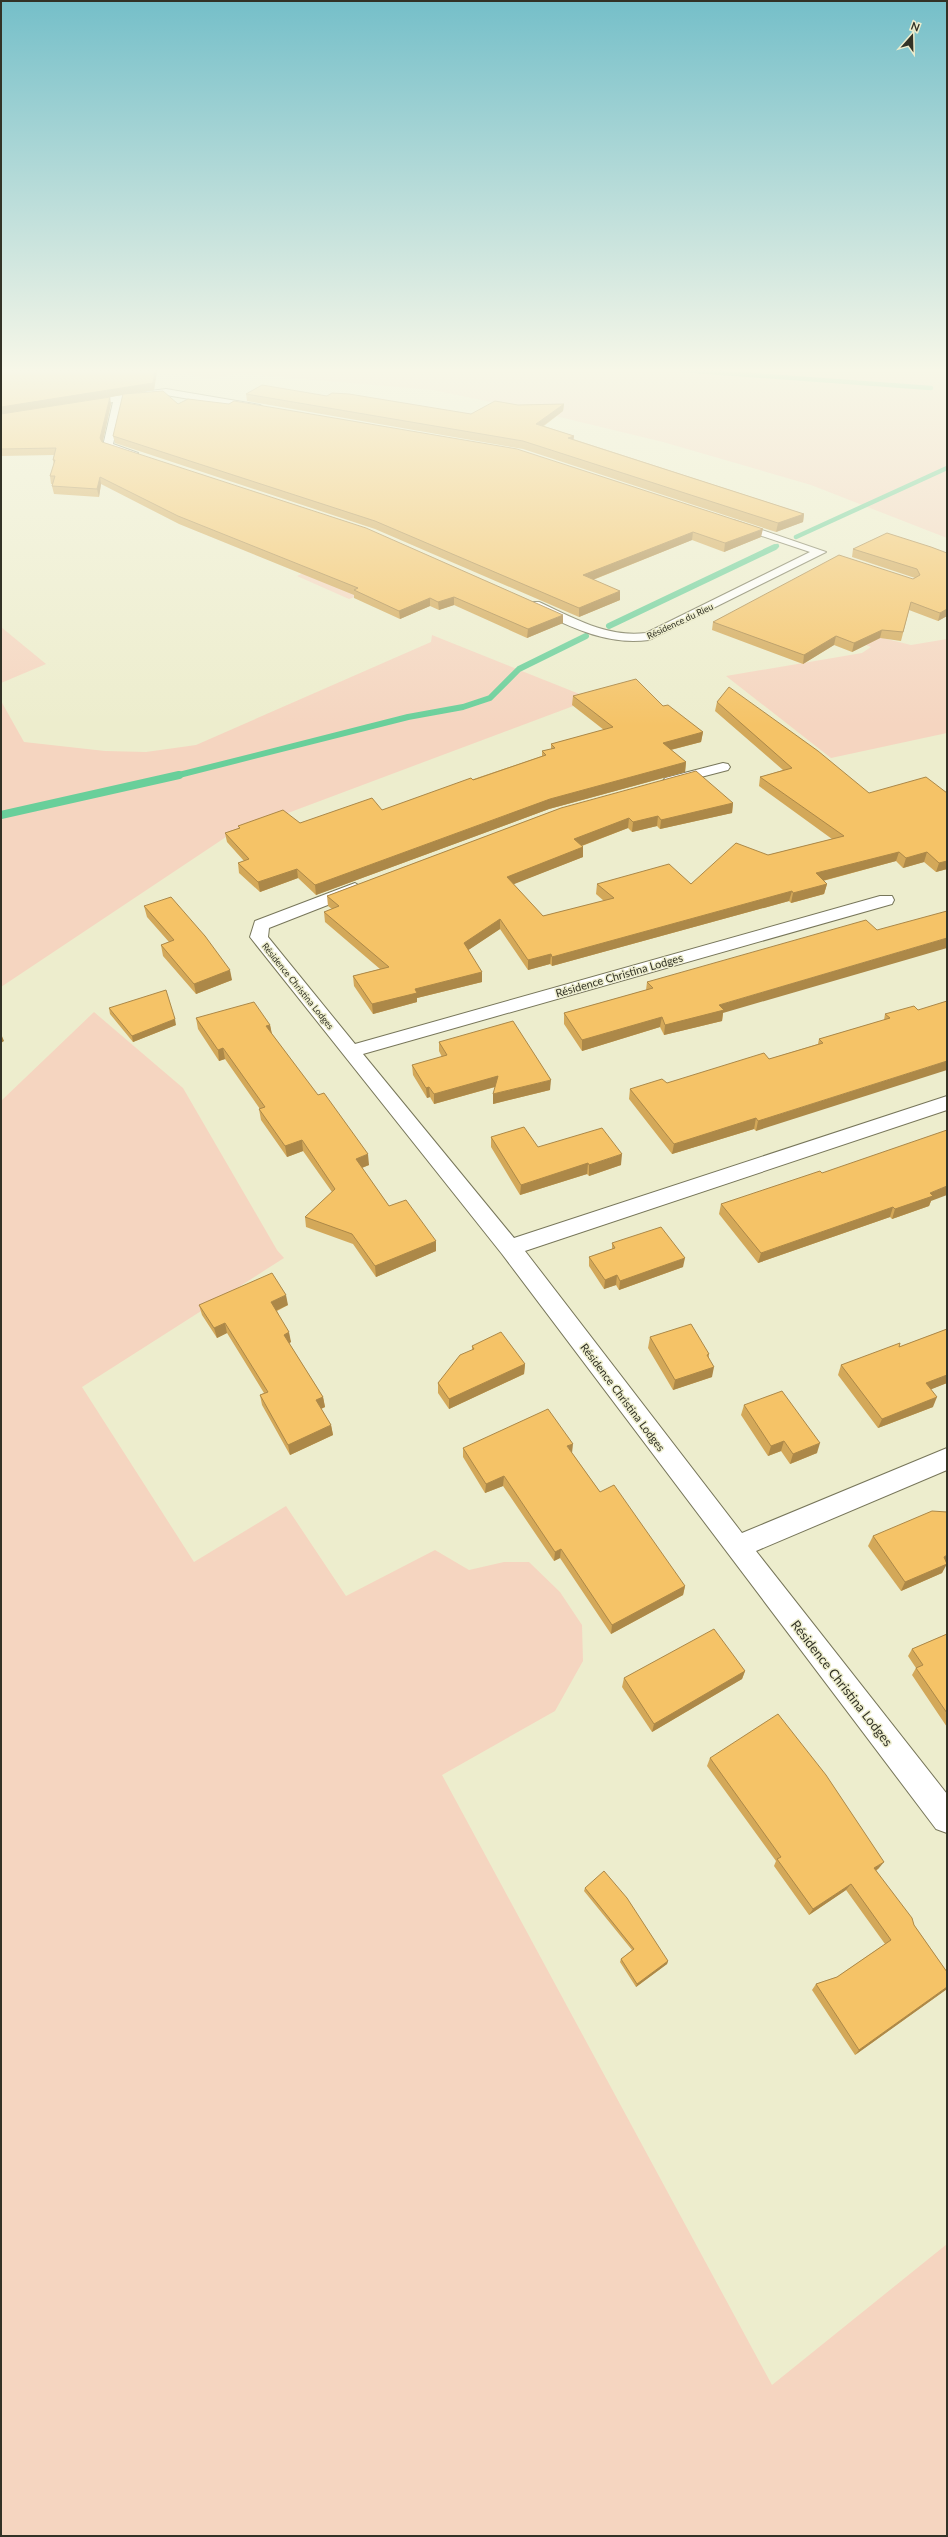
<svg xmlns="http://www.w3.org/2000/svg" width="948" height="2537" viewBox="0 0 948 2537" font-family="Lato,sans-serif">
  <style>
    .green { fill: #f5d5c0 }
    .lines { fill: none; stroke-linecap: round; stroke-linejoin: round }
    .stream-far2 { stroke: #69cf9a; stroke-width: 4.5 }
    .stream-far1 { stroke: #69cf9a; stroke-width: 6 }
    .stream { stroke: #69cf9a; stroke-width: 8 }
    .minor-casing { stroke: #77765a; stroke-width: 2 }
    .minor { fill: #fff; fill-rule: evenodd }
    .wall { fill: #d3a859 }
    .shaded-wall { fill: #ac8848 }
    .building { fill: #f5c367; stroke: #ac8848 }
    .labels { text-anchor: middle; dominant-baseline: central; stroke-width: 3; stroke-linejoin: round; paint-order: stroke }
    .far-street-label { font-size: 9px; fill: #323226; stroke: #ededcd }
    .street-label { font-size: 11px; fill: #323226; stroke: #ededcd }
    .near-street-label { font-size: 13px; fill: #323226; stroke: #ededcd }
  </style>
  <rect width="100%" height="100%" fill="#ededcd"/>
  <!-- green -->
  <g class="green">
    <path d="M181,370H947V538L811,485L663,442L543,413L433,390L235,373C219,380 195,380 181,370Z"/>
    <path d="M306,572L379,588L349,599L297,576Z"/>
    <path d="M782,613L911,645L947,639V733L831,758L726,676L862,653L871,647Z"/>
    <path d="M1,627L46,664L1,683Z"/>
    <path d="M432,635L592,699L229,835L1,987V701L24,742L105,751L146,752L196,745L431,642Z"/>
    <path d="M94,1012L183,1088L277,1250L284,1258L82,1387L194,1562L286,1506L346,1596L435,1550L469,1570L504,1562H529L560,1592L582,1625L583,1661L555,1711L442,1775L772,2385L947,2244V2536H1V1101Z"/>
  </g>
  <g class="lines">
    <!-- stream-far2 -->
    <g class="stream-far2">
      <path d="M682,370L931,388"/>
      <path d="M796,537L947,468"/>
      <path d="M772,548L777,546"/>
    </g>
    <!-- stream-far1 -->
    <g class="stream-far1">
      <path d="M609,626L775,547"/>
      <path d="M175,776L408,717L463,707L490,698L519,669L586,636"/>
    </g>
    <!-- stream -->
    <path class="stream" d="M1,815L179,775"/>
    <!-- minor casing -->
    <g class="minor-casing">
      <g id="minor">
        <path d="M166,389L260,405L265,408L260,411L166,395L123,400L113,444L138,453V457L134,458L103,446L113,402L81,408L76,405L119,395Z"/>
        <path d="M733,520L826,552L649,640C613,645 582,632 550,617C544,614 533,611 529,605L531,602H539C574,618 607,638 646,633L810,552L729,525L727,523Z"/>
        <path d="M723,763L728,764L730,767L728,770L670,785L663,781L665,778Z"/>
        <path d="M355,883L363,888L361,892L269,928L268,937L355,1044L880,896H892L894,900L892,904L363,1054L514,1238L947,1096V1110L525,1251L742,1533L947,1448V1470L756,1551L947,1794V1833L936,1829L502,1254L250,937L255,921Z"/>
      </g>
    </g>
    <!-- minor -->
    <use href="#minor" class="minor"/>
  </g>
  <!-- wall -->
  <g class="wall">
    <path d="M1,370H157L154,390L126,394L178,404L761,537L724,552L692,540L593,580L620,600L579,617L375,529L115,443L113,436L123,395L46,407L111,404L102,442L563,623L527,638L454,605L439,610L430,606L400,619L354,598V595L179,524L101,484L99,497L54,494L52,486L53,484H51L50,476L54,465L53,460L54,455L1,456Z"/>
    <path d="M246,394L327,396L471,414L518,405L564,404L563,411L544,426L574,436L573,439L804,514L803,522L776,532L523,449L247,401Z"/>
    <path d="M931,547L947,616L938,621L909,610L901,641L880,638L852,652L834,645L803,664L712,630L713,622L913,579L915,578L852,557L853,549Z"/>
    <path d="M573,696L663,706L703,732L701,742L671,750L686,762L685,772L549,809L316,895L298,878L260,892L239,873L238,863L244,861L227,842L225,833L239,828L238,826L300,823L382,810L542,756V751L551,749V744L604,730L572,705Z"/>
    <path d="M717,702L869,793H947V869L936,872L924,862L903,868L896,861L823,881L827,884L824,894L791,903L789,901L552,966L550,964L528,970L500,929L468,950L482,982L417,998V1002L373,1014L354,986L353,976L380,969L325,922L324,912L332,909L328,906L327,896L561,808L733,803L732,813L660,829L657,826L632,832L628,828L582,846L583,847V857L513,884L543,916L604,901L596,894L597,884H691L768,855L832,839L759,786L760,777L783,770L715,711Z"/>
    <path d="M144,906L232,980L196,994L163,956L161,945L169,942L147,917Z"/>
    <path d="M647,982L723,1013L722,1021L664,1035L660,1027L582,1051L564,1024V1013L646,990Z"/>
    <path d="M109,1008L176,1025L133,1042L110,1014Z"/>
    <path d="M918,1010L756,1131L754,1129L672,1154L629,1099L630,1089L667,1083L769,1059L818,1044L819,1039L884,1020L885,1014Z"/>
    <path d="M196,1018L270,1025L272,1034L369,1165L362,1168L389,1206L436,1251L376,1277L353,1244L306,1227L305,1217L332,1192L303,1151L287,1157L261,1120L259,1109H260L225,1059L219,1061L198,1029Z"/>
    <path d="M439,1042L550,1090L493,1104L495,1087L434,1104L430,1097L427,1098L413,1075L412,1065L442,1057L439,1051Z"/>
    <path d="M491,1137L538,1147L621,1165L589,1176L587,1174L520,1195L491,1147Z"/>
    <path d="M822,1173L931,1201L929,1206L892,1219L890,1217L758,1263L719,1214L721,1204Z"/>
    <path d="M612,1243L683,1267L619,1290L616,1285L604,1289L589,1266V1257L612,1249Z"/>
    <path d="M199,1305H288L277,1311L291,1342L289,1343L323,1397L325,1407L321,1409L331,1425L333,1435L290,1455L262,1405L260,1395L264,1393L227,1333L217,1338L202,1315Z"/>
    <path d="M947,1329V1383L931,1389L933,1407L878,1428L838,1375L841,1365L899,1347Z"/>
    <path d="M650,1337L709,1354V1358L712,1377L673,1390L648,1348Z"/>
    <path d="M472,1346L525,1364L524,1374L449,1409L438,1393V1383L472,1350Z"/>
    <path d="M744,1405L817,1453L790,1464L781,1451L768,1456L741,1415Z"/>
    <path d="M463,1448L572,1453L600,1492L685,1586L683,1595L611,1634L560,1558L554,1561L503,1486L485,1493L463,1457Z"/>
    <path d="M873,1536L946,1562L942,1573L901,1591L868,1546Z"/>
    <path d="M947,1634V1727L912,1675L916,1668L908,1656L912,1649Z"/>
    <path d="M745,1671L742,1679L652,1732L622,1687L624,1678Z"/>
    <path d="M710,1758L879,1868L876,1871L947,1972V1989L855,2055L812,1990L816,1984L837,1977L885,1944L846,1890L809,1915L774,1866L776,1861L707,1766Z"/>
    <path d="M585,1888L668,1961L667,1964L636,1987L620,1962L621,1959L632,1950L584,1891Z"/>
  </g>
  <!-- shaded-wall -->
  <g class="shaded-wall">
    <path d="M155,370H157V372L154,390L1,414V407Z"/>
    <path d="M110,397L111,404L102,446L100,438Z"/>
    <path d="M564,404L563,411L536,431V424Z"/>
    <path d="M574,436L573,444L568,438Z"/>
    <path d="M100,477L101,484L99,497L97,489Z"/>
    <path d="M804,514L803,522L776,532L778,523Z"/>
    <path d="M763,529L761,537L724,552L725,543Z"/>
    <path d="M693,532L692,540L582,584L583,575Z"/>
    <path d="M620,591V600L579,617V608Z"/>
    <path d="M454,597V605L439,610L438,602Z"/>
    <path d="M430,598V606L400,619L399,611Z"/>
    <path d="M947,609V616L938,621L940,613Z"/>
    <path d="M563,615V623L527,638L528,629Z"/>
    <path d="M882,630L880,638L852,652L854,643Z"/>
    <path d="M836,636L834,645L803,664L804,655Z"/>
    <path d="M703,732L701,742L662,752L663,743Z"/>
    <path d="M686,762L685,772L549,809L316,895L315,885L550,799Z"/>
    <path d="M733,803L732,813L660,829L661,820Z"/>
    <path d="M658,816L657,826L632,832L633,822Z"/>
    <path d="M629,818L628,828L573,849L574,839Z"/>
    <path d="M583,847V857L507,887V877Z"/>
    <path d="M899,852L896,861L814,883L816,873Z"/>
    <path d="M927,852L924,862L903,868L906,858Z"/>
    <path d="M947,861V869L936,872L939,863Z"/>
    <path d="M297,869L298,878L260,892L258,882Z"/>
    <path d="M827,884L824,894L791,903L793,893Z"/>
    <path d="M792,891L789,901L552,966V957Z"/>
    <path d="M500,919V929L464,953V943Z"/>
    <path d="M947,938V948L723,1013L722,1021L664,1035L665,1025L719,1005Z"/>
    <path d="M551,954L550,964L528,970V960Z"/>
    <path d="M230,970L232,980L196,994L194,984Z"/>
    <path d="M482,972V982L417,998V1002L373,1014L372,1004L415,989Z"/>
    <path d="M662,1017L660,1027L582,1051V1040Z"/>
    <path d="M175,1019L176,1025L133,1042L132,1036Z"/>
    <path d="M270,1025L272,1035L266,1026Z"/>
    <path d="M1,1034L4,1041L1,1043Z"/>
    <path d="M223,1048L225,1059L219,1061L218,1050Z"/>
    <path d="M947,1061V1070L756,1131L758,1121Z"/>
    <path d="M498,1076V1086L434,1104V1094Z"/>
    <path d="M551,1080L550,1090L493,1104V1094Z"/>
    <path d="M429,1087L430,1097L427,1098L426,1088Z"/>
    <path d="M756,1118L754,1129L672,1154L674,1144Z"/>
    <path d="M302,1140L303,1151L287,1157L285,1146Z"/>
    <path d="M368,1154L369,1165L356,1170V1159Z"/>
    <path d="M622,1154L621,1165L589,1176V1165Z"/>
    <path d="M588,1163L587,1174L520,1195L521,1185Z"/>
    <path d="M947,1186V1195L931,1201L929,1206L892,1219L895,1209L930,1193Z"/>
    <path d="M893,1207L890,1217L758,1263L761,1253Z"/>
    <path d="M436,1241V1251L376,1277L375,1266Z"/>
    <path d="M685,1258L683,1267L619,1290L620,1281Z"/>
    <path d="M617,1275L616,1285L604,1289L605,1280Z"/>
    <path d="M286,1295L288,1305L273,1312L271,1302Z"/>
    <path d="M225,1323L227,1333L217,1338L214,1328Z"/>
    <path d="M289,1332L291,1342L286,1345L284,1335Z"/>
    <path d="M525,1364L524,1374L449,1409V1399Z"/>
    <path d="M714,1367L712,1377L673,1390L675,1380Z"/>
    <path d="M947,1375V1383L922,1393L926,1383Z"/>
    <path d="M323,1397L325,1407L318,1410L316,1400Z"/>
    <path d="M937,1397L933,1407L878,1428L882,1419Z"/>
    <path d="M331,1425L333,1435L290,1455L288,1445Z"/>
    <path d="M784,1441L781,1451L768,1456L771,1446Z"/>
    <path d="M820,1443L817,1453L790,1464L793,1454Z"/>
    <path d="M573,1444L572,1453L567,1446Z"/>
    <path d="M504,1476L503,1486L485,1493L486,1484Z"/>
    <path d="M561,1549L560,1558L554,1561L555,1552Z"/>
    <path d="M947,1555V1561L939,1567L944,1557Z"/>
    <path d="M947,1564L942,1573L901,1591L905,1582Z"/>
    <path d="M685,1586L683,1595L611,1634L612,1625Z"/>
    <path d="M745,1671L742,1679L652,1732L654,1724Z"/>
    <path d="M884,1862L879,1868L869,1875L874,1868Z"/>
    <path d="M851,1884L846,1890L809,1915L813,1909Z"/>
    <path d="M668,1961L667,1964L636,1987L637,1984Z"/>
    <path d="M947,1987V1989L855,2055L859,2050Z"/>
  </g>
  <!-- building -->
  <g class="building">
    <path d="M1,370H155L153,383L1,407Z"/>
    <path d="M262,385L327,396L332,393L349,394L471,414L495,401L518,405L564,404L536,424L574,436L568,438L804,514L778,523L523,441L246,394Z"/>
    <path d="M163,391L178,404L188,399L229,404L234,401L517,449L763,529L725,543L693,532L583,575L620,591L579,608L375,521L113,436L123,394Z"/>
    <path d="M110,397L100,438L102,442L366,528L563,615L528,629L454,597L438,602L430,598L399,611L354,590L358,588L178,516L100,477L97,489L52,486L55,476H50L55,460H53L56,448L1,449V414Z"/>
    <path d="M887,533L931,547L947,553V609L940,613L911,602L903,632L882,630L854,643L836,636L804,655L713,622L839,555L913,579L920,575L917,569L853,549Z"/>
    <path d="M636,679L663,706L668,705L703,732L663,743L686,762L550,799L315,885L297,869L258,882L238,863L249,859L225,833L240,828L238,826L283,810L300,823L372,798L382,810L471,778L473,780L546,755L542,751L555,748L551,744L613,727L573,696Z"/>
    <path d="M729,687L818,751L869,793L926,777L947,793V861L939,863L927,852L906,858L899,852L816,873L827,884L793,893L792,891L552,957L551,954L528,960L500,919L464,943L482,972L415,989L417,993L372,1004L353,976L389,967L324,912L339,906L327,896L561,808L696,771L733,803L661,820L658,816L633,822L629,818L574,839L583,847L507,877L543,916L614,898L597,884L669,864L691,884L736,843L768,855L844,836L760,777L792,768L717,702Z"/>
    <path d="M171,897L205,936L230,970L194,984L161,945L174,940L144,906Z"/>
    <path d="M947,911V938L719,1005L724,1010L665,1025L662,1017L582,1040L564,1013L653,988L647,982L866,920L877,930Z"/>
    <path d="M166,990L175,1019L132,1036L109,1008Z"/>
    <path d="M947,1001V1061L758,1121L756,1118L674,1144L630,1089L662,1079L667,1083L764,1053L769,1059L823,1043L819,1039L890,1018L885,1014L914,1006L918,1010Z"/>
    <path d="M254,1002L270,1025L266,1026L318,1095L324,1093L368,1154L356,1159L389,1206L406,1200L436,1241L375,1266L352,1234L305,1217L335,1189L302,1140L285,1146L259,1109L265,1107L223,1048L218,1050L196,1018Z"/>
    <path d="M513,1021L551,1080L493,1094L498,1076L434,1094L429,1087L426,1088L412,1065L447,1055L439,1042Z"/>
    <path d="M524,1127L538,1147L602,1128L622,1154L589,1165L588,1163L521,1185L491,1137Z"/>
    <path d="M947,1130V1186L930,1193L933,1196L895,1209L893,1207L761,1253L721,1204L820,1171L822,1173Z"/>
    <path d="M661,1227L685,1258L620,1281L617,1275L605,1280L589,1257L615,1248L612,1243Z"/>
    <path d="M272,1273L286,1295L271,1302L289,1332L284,1335L323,1397L316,1400L331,1425L288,1445L260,1395L268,1392L225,1323L214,1328L199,1305Z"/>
    <path d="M691,1324L709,1354L707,1355L714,1367L675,1380L650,1337Z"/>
    <path d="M947,1329V1375L926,1383L937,1397L882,1419L841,1365L900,1343L899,1347Z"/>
    <path d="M501,1332L525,1364L449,1399L438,1383L460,1355L474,1349L472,1346Z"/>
    <path d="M782,1391L820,1443L793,1454L784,1441L771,1446L744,1405Z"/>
    <path d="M548,1409L573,1444L567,1446L600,1492L614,1485L685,1586L612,1625L561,1549L555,1552L504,1476L486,1484L463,1448Z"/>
    <path d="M932,1511L947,1512V1555L944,1557L947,1564L905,1582L873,1536Z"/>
    <path d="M714,1629L745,1671L654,1724L624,1678Z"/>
    <path d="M947,1634V1713L916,1668L923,1665L912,1649Z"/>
    <path d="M778,1714L826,1775L884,1862L874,1868L912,1918L914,1925L947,1972V1987L859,2050L816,1984L837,1977L891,1940L851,1884L813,1909L777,1859L781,1857L710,1758Z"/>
    <path d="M604,1871L627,1898L668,1961L637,1984L621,1959L634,1949L585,1888Z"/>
  </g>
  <!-- sky -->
  <linearGradient id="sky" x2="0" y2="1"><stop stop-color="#75bfc9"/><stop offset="0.51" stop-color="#f7f7e8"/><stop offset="1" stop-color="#f7f7e8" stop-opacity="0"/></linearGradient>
  <rect width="948" height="726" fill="url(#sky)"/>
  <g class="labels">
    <!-- far-street labels -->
    <g class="far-street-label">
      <text transform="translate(680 621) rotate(-25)">Résidence du Rieu</text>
      <text transform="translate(298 986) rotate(51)">Résidence Christina Lodges</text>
    </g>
    <!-- street labels -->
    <g class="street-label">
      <text transform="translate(619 975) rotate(-16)">Résidence Christina Lodges</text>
      <text transform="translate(623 1397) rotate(53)">Résidence Christina Lodges</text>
    </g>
    <!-- near-street labels -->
    <g class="near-street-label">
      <text transform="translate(842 1683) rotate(52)">Résidence Christina Lodges</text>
    </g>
  </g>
  <!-- border -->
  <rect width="948" height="2537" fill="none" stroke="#323226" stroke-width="4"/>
  <!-- north arrow -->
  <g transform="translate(912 36) rotate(20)" stroke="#ededcd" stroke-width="3" paint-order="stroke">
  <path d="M0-3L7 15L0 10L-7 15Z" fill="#323226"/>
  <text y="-6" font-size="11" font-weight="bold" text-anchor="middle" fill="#323226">N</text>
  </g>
</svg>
